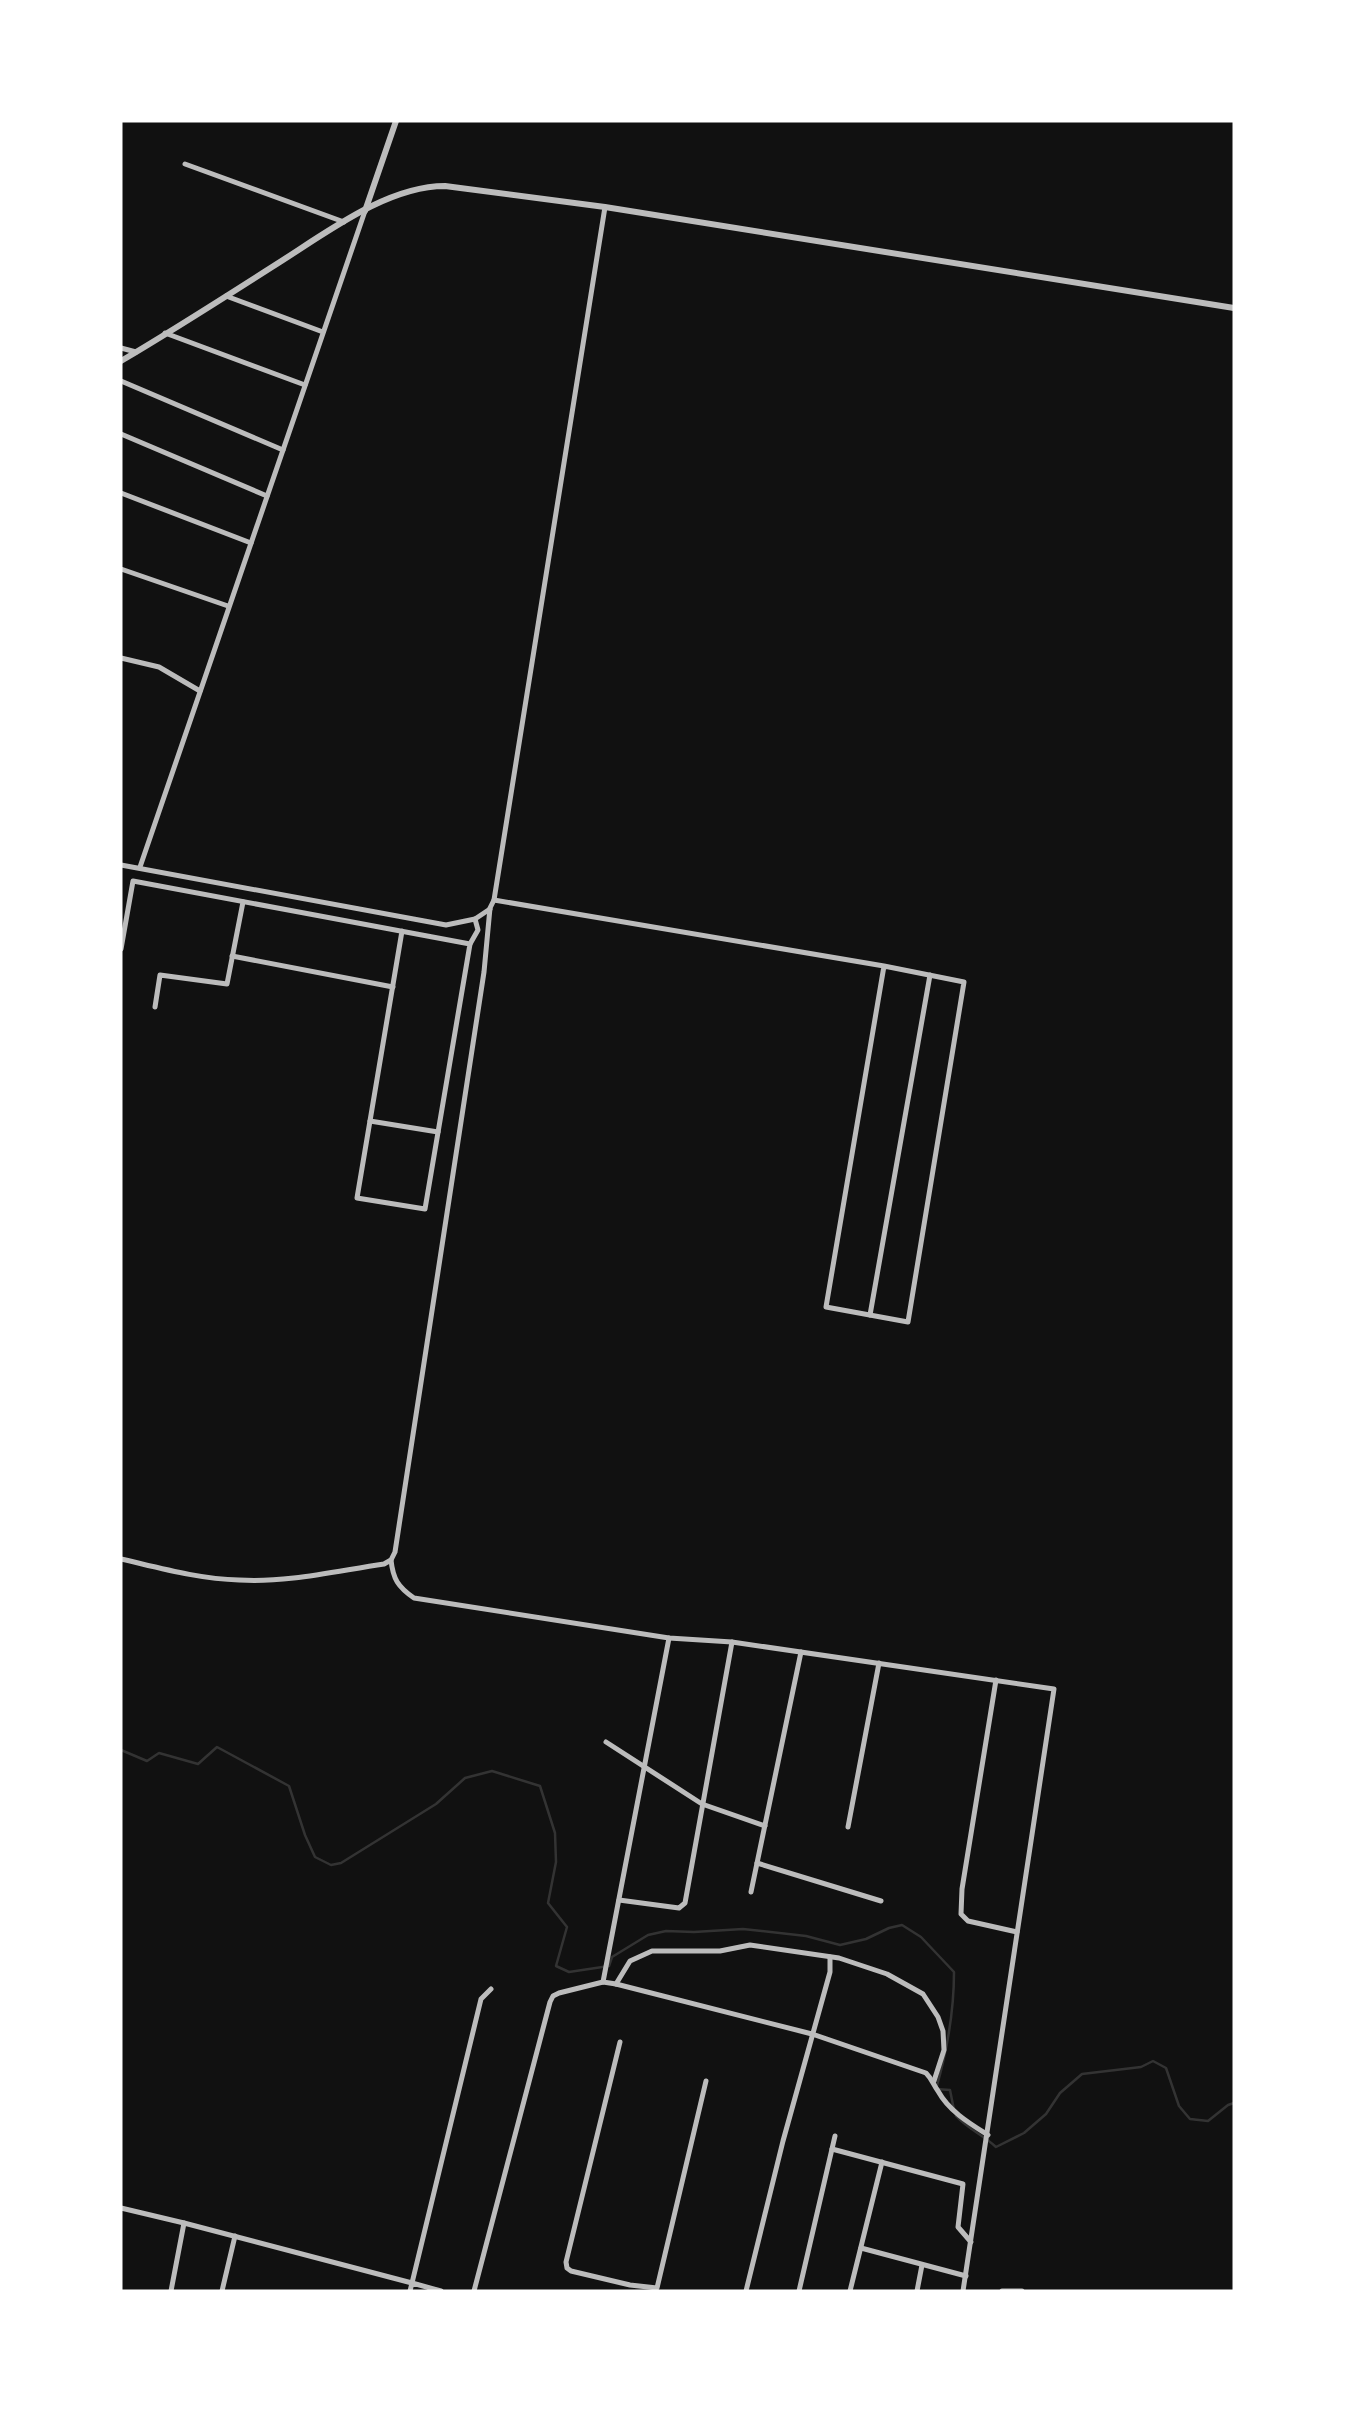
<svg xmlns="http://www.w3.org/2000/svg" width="1355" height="2412" viewBox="0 0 1355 2412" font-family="'PT Sans Narrow',sans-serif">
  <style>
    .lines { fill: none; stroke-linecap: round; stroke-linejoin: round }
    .stream { stroke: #333; stroke-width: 2.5 }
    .minor { stroke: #bcbcbc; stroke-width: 5 }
    .tertiary { stroke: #bcbcbc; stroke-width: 6 }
  </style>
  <rect width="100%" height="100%" fill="#111"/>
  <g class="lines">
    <!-- stream -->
    <g class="stream">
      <path d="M121,1750L147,1761L159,1753L198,1764L217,1747L289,1786L305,1835L315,1857L331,1865L341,1863L436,1804L465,1778L492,1771L540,1786L555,1833L556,1862L548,1903L567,1927L556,1966L569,1972L609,1966L612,1957L648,1935L666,1931L694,1932L743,1929L806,1936L840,1945L866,1939L889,1928L902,1925L921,1937L954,1972C954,2012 947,2051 936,2089L950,2090L954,2110"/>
      <path d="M956,2116C968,2129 983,2135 996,2147L1024,2133L1046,2114L1060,2093L1082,2074L1141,2067L1153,2061L1166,2068L1179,2106L1190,2119L1208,2121L1228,2105L1234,2103"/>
    </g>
    <!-- minor -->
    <g class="minor">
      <path d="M185,164L344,222"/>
      <path d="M226,296L323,332"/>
      <path d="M165,333L305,385"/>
      <path d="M121,348L136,352"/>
      <path d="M121,381L283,450"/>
      <path d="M121,434L267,496"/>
      <path d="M121,493L251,543"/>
      <path d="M121,569L228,606"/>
      <path d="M121,658L159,667L200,691"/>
      <path d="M121,865L446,925L475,919L490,909"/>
      <path d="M140,867L365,211"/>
      <path d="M494,900L884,966L964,982L908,1322L826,1307L884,966"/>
      <path d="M470,944L478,930L475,919"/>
      <path d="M121,949L133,881C245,902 358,923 470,944L425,1209L357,1198L402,931"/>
      <path d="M232,956L393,987"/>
      <path d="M155,1007L160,975L227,984L243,902"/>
      <path d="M370,1121L438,1132"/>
      <path d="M870,1315L930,975"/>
      <path d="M121,1559C160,1568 199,1579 239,1580C287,1583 336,1571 384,1564L391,1560L395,1552L484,972L490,908L494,900L605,207"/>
      <path d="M391,1560C393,1579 398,1587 414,1598L669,1638L732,1642L1054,1689L963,2291"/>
      <path d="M996,1680L962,1889L961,1914L968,1921L1017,1932"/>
      <path d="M606,1742L702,1804L765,1826"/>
      <path d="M848,1827L879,1663"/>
      <path d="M757,1863L881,1901"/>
      <path d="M751,1892L801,1652"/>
      <path d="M619,1900L679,1908L685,1903L732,1642"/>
      <path d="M603,1982L669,1638"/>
      <path d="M616,1984L630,1961L652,1951H720L750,1945L839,1958L887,1974L923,1994L938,2017L943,2031L944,2050L934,2081"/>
      <path d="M620,2042L566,2262L567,2268L571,2271L630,2285L657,2288L706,2081"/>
      <path d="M832,2149L963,2184L958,2227L971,2242"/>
      <path d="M121,2208L184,2223L171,2291"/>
      <path d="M184,2223L412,2283L481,1999L491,1989"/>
      <path d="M861,2248L966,2276"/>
      <path d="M222,2291L235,2236"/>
      <path d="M410,2291L412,2283L441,2291"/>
      <path d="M474,2291L550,2002L553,1996L559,1993L603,1982L616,1984L812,2034L926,2073C932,2079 933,2084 938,2091C949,2111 969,2123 988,2135"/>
      <path d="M746,2291L783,2141L830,1972V1957"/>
      <path d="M799,2291L835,2136"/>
      <path d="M850,2291L882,2162"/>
      <path d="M917,2291L922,2265"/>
      <path d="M1002,2291H1022"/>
    </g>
    <!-- tertiary -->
    <g class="tertiary">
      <path d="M365,211L396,121"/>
      <path d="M121,361C172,331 222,299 272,267C322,236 385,186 445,186L605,207L1234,308"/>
    </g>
  </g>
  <!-- border -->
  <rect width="1355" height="2412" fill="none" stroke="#ffffff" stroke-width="245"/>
</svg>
